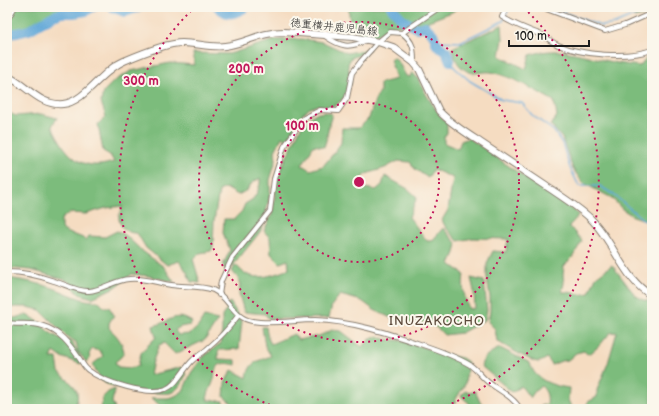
<svg xmlns="http://www.w3.org/2000/svg" width="659" height="416" viewBox="0 0 659 416" font-family="'Balsamiq Sans','Klee One',sans-serif">
  <style>
    .forest { fill: #7bbc7c; stroke: #4c6c4c }
    .lines { fill: none; stroke-linecap: round; stroke-linejoin: round }
    .stream { stroke: #62a8d8; stroke-width: 1.5 }
    .river { stroke: #62a8d8; stroke-width: 10 }
    .street-casing { stroke: #887c6e; stroke-width: 6 }
    .secondary-casing { stroke: #887c6e; stroke-width: 8 }
    .street { stroke: #fff; stroke-width: 4 }
    .secondary { stroke: #fff; stroke-width: 6 }
    .ring { fill: none; stroke: #c2185b; stroke-width: 2; stroke-dasharray: 2 4 }
    .labels { text-anchor: middle; dominant-baseline: central; stroke-width: 4; stroke-linejoin: round; paint-order: stroke }
    .street-label { font-size: 11px; fill: #1c1c1c; stroke: #fbf7ec }
    .quarter-label { font-size: 13px; letter-spacing: 1px; fill: #5d4b3c; stroke: #fbf7ec }
    .centre { fill: #c2185b; stroke: #fbf7ec; stroke-width: 2 }
    .ring-label { font-size: 12px; text-anchor: middle; font-weight: bold; fill: #c2185b; stroke: #fbf7ec; stroke-width: 4; stroke-linejoin: round; paint-order: stroke }
  </style>
  <rect width="100%" height="100%" fill="#fbf7ec"/>
  <filter id="ink" filterUnits="userSpaceOnUse"><feTurbulence type="fractalNoise" baseFrequency=".025" numOctaves="2"/><feDisplacementMap in="SourceGraphic" scale="8" xChannelSelector="R" yChannelSelector="G"/><feConvolveMatrix kernelMatrix="1 2 1 2 8 2 1 2 1" color-interpolation-filters="sRGB"/></filter>
  <filter id="wash" filterUnits="userSpaceOnUse"><feTurbulence type="fractalNoise" baseFrequency=".012" numOctaves="4" result="noise"/><feDisplacementMap in="SourceGraphic" scale="16" xChannelSelector="R" yChannelSelector="G"/><feGaussianBlur stdDeviation="0.9" result="paint"/><feColorMatrix in="noise" values="0 0 0 0 0 0 0 0 0 0 0 0 0 0 0 0 0 1.4 0 .05"/><feComposite in="paint" operator="in"/></filter>
  <g filter="url(#wash)">
    <rect width="100%" height="100%" fill="#f5dcc1"/>
    <!-- forest -->
    <g class="forest">
      <path d="M7,7H85L62,10L30,26L15,30L9,31L12,23L8,8Z"/>
      <path d="M349,7H459L452,12L426,22L391,27L376,35L362,36C352,25 348,22 349,7Z"/>
      <path d="M637,7H652V14L634,18Z"/>
      <path d="M502,25L503,39L500,56L526,69L530,55C559,45 584,56 612,62C621,64 631,65 640,66L652,51V222L633,216L622,209L612,198L583,183L573,169L562,138L551,125L557,116L554,101C534,90 514,77 491,72C483,71 474,75 467,71C458,67 454,57 452,48Z"/>
      <path d="M302,39L323,42L347,53L370,49L359,55L351,58L348,64L351,83L345,97L336,105L328,108L318,105L310,108L301,115L288,141L282,137L275,151L276,160L270,180V194L263,226L260,232L227,273L223,265L230,250L223,233L224,219H234L242,211L245,204L253,199L257,193L260,184V178L252,183L247,190L238,195L226,188L219,191L214,221L213,247L211,251L200,253L193,259L200,283L191,282L187,272L179,261L167,265L146,248L137,233C129,234 119,228 119,218C118,215 122,210 122,206L106,208L86,214L69,213L61,219V228C70,237 76,233 86,240L89,236L105,237L117,231L124,234L141,250L164,267L174,282L149,276L132,274L117,286L92,298L79,294L68,281L59,278L31,270L7,268V112L16,116L41,114L57,118L52,126C62,146 73,167 99,165C104,165 109,163 114,162L110,155L103,151L98,124L106,117L101,102L103,92L114,81L131,71L170,63L194,65L193,53L229,54L275,40Z"/>
      <path d="M394,57L399,63L406,76L410,77L412,72C420,80 421,84 426,94C432,104 439,115 447,123V133L444,137V143L458,149L461,141L469,138C486,150 503,162 520,174C540,187 562,198 579,215L569,226L582,241L572,258L564,266L563,275L564,283L562,292C573,291 578,297 589,293L596,277L612,265L635,295L643,300L652,301V409H585L588,402L597,397V390L608,363L617,332L610,333L599,346L592,352L587,354L584,351L576,353L568,360L561,361L552,365L547,358C544,360 541,362 538,362C532,362 503,345 497,341L495,329L488,322L490,311V297L487,278V263L493,251L506,252L508,239L473,238L458,241L446,228L442,220L448,210L453,178L433,169L428,178L415,169L410,162L398,161L385,168L366,174L359,181V187L376,190L382,185L385,176L408,189L417,197L409,217L427,241H432L443,228L457,244L455,253L450,264L464,274C462,288 464,296 469,309L475,308L474,291L471,278L484,281L487,310L485,320L461,333L444,335L437,328L427,322L402,323L374,310L362,301L340,295L332,305L329,318L269,319L265,314L244,312L239,294L240,285L238,278L232,271L236,265C239,268 242,272 246,274C259,281 276,274 289,269L288,260L280,263L271,254L270,238L264,231L272,214L278,175L302,125L314,114L325,112L332,114C328,125 328,137 324,147L314,145L302,165L310,170L323,166L330,158L341,143L342,128H359L369,118L375,100L380,92V83L396,79L390,59Z"/>
      <path d="M7,278C23,280 38,283 53,288C68,293 82,302 98,301L104,307H109L114,315L109,323V328C117,336 122,341 124,352L121,357L115,362L118,367L132,368L138,366L141,353L156,337L153,326C170,322 175,311 192,322L190,325L180,327L175,330L178,335L190,334L198,327L204,317L218,320L205,340L175,354L164,343L159,345L153,361L150,375L182,367L186,375C182,382 178,391 170,393C160,395 113,388 105,383C100,380 96,370 92,365L103,356L100,351L92,349L89,354L90,359L86,362L78,351L76,342L66,336L40,310L27,307H15L7,309Z"/>
      <path d="M230,302L242,321L239,349L220,350L218,352V359L236,360V365C228,363 218,361 215,372C214,375 215,378 213,382C211,388 208,392 207,400L223,401L227,405V409H162L161,406L151,398H168L175,396L183,391L191,373L202,358L218,345H220L222,331V316L227,309L225,305Z"/>
      <path d="M26,315C39,320 39,323 49,332C56,337 64,340 72,342L80,357L81,364L61,357L54,352L51,358H57L59,372C69,382 82,388 76,404L80,409H7V318L10,319Z"/>
      <path d="M262,327H266L268,338L271,344L294,334L298,340L319,336L332,330L341,331L362,347L369,340L378,336L385,339L405,341L440,353L462,358L468,362L465,384L456,399L453,409H235L234,405L224,397L225,383L228,377L232,370L247,378C249,362 258,361 271,356L265,346Z"/>
      <path d="M500,348L530,363C534,380 553,386 569,388L568,400L572,409H539L538,408L540,406L547,404C548,397 547,391 541,386L535,391L530,398L521,386L512,392L481,366C484,355 490,353 500,348Z"/>
      <path d="M115,389L112,402L115,409H101L102,398L108,392Z"/>
      <path d="M465,391L470,393L475,391L480,402L489,409H472L469,403L461,396Z"/>
    </g>
    <g class="lines">
      <!-- stream -->
      <g class="stream">
        <path d="M549,7L601,26L615,24L652,8"/>
        <path d="M435,41L460,42L503,21L510,7"/>
        <path d="M450,61L455,68L470,81L502,100L522,103L532,115L554,131L562,143L570,168L579,186H600L614,195L646,222L652,224"/>
      </g>
      <!-- river -->
      <g class="river">
        <path d="M112,7L125,12L139,7"/>
        <path d="M218,7C229,17 234,14 246,7"/>
        <path d="M391,7L403,20L417,28L425,26L433,34L437,45L446,51L450,61"/>
        <path d="M7,34L17,33L29,30L53,16L62,13H73L86,11L93,7"/>
      </g>
    </g>
  </g>
  <g filter="url(#ink)">
    <g class="lines">
      <!-- street casing -->
      <g class="street-casing">
        <g id="street">
          <path d="M507,7L502,17C515,25 528,30 542,35C547,38 552,42 558,45C582,55 626,59 652,50"/>
          <path d="M541,7L605,31L625,25L652,13"/>
          <path d="M7,20L15,7"/>
          <path d="M402,33C414,42 414,49 414,63"/>
          <path d="M325,36C341,47 349,49 367,40"/>
          <path d="M7,272C22,272 40,276 54,281C64,284 79,292 89,291C102,290 115,280 129,279C143,277 158,283 171,285C183,287 201,285 213,290C229,297 233,318 252,321C272,325 294,320 315,320C351,321 387,333 420,344C438,350 455,356 470,365C477,370 482,377 488,382C498,390 514,397 520,409"/>
          <path d="M219,295L221,281L232,258L270,211L274,179L284,147L304,118L320,110L338,111L347,98L352,73L361,61L378,42L390,32L402,33L440,7"/>
          <path d="M7,323C19,325 32,322 43,326C60,331 70,345 79,358C82,362 84,367 88,370C103,382 148,396 166,389C177,385 184,368 193,360C197,356 203,353 207,349C219,339 229,328 238,316"/>
        </g>
      </g>
      <!-- secondary casing -->
      <g class="secondary-casing">
        <path id="secondary" d="M7,76C27,85 39,106 63,104C85,102 102,70 124,61C138,55 167,43 182,43C197,43 210,48 225,46C247,43 260,32 284,32L353,37L378,42L393,47L413,62L419,69L439,111C450,123 466,133 480,142C501,156 522,170 543,184C559,195 576,205 590,218C615,242 621,277 652,296"/>
      </g>
      <!-- street -->
      <use href="#street" class="street"/>
      <!-- secondary -->
      <use href="#secondary" class="secondary"/>
    </g>
  </g>
  <!-- distance rings -->
  <g class="ring">
    <circle cx="359" cy="182" r="80"/>
    <circle cx="359" cy="182" r="160"/>
    <path d="M281 409A240 240 0 0 1 194 8M524 8A240 240 0 0 1 437 409"/>
  </g>
  <g class="labels">
    <!-- street labels -->
    <g class="street-label">
      <text transform="translate(334 27) rotate(6)">徳重横井鹿児島線</text>
    </g>
    <!-- quarter labels -->
    <g class="quarter-label">
      <text x="437" y="321">INUZAKOCHO</text>
    </g>
  </g>
  <circle cx="359" cy="182" r="6" class="centre"/>
  <g class="ring-label">
    <text x="246" y="73">200 m</text>
    <text x="141" y="85">300 m</text>
    <text x="302" y="130">100 m</text>
  </g>
  <!-- margin -->
  <rect width="659" height="416" fill="none" stroke="#fbf7ec" stroke-width="24"/>
  <!-- scale -->
  <path d="M509 40v6h80v-6" fill="none" stroke="#1c1c1c" stroke-width="2"/>
  <text x="515" y="40" font-size="12" fill="#1c1c1c" stroke="#fbf7ec" stroke-width="3" paint-order="stroke">100 m</text>
</svg>
